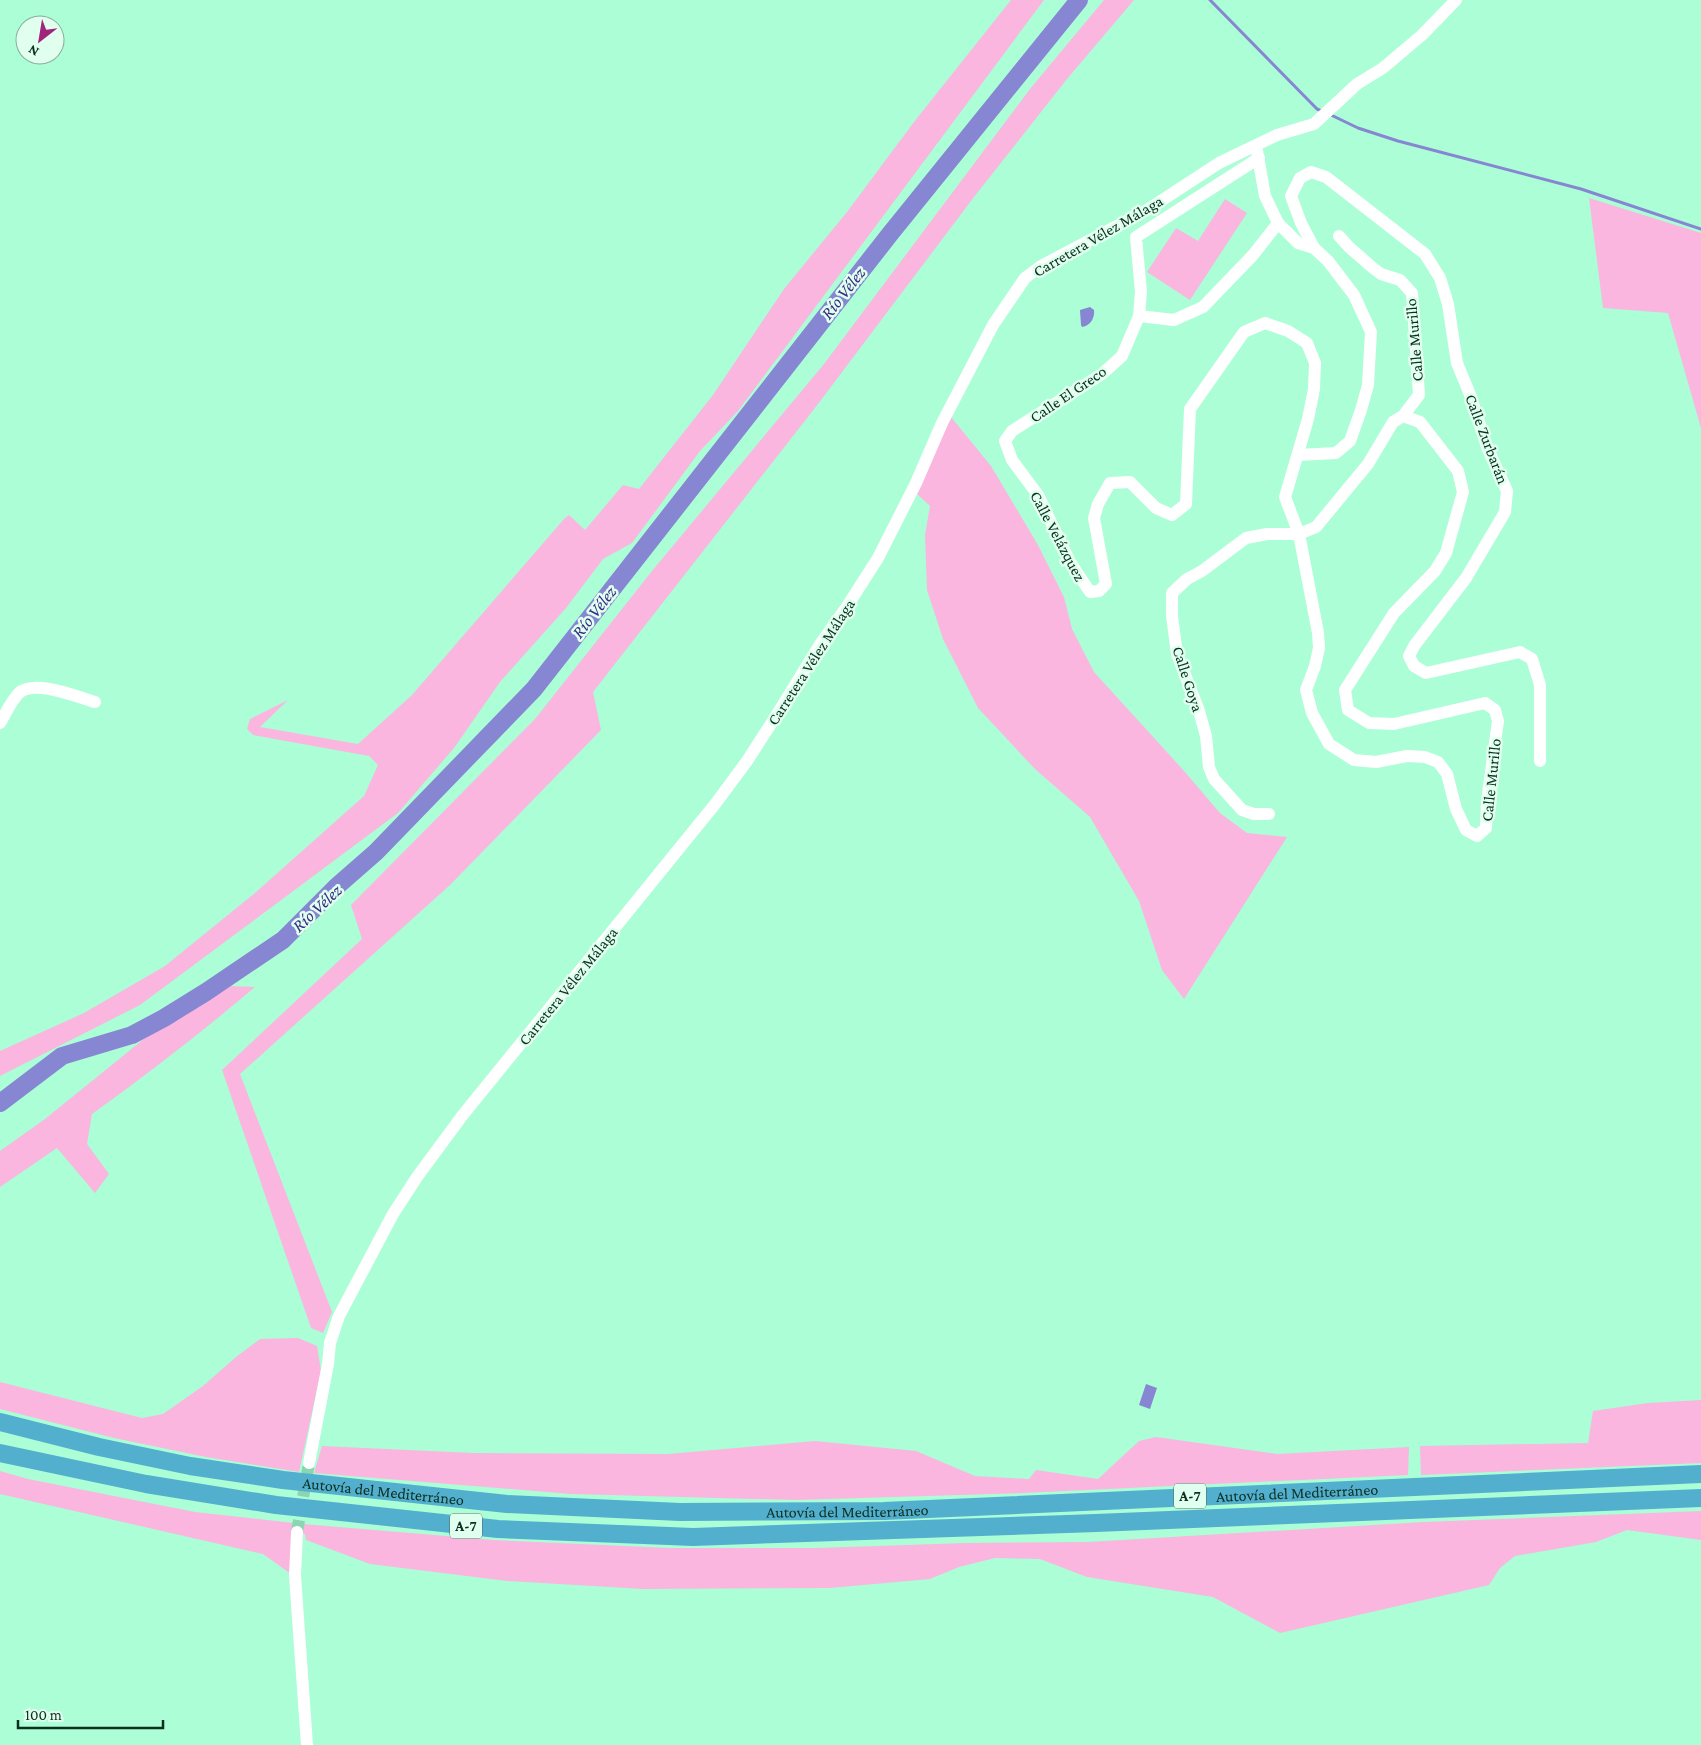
<svg xmlns="http://www.w3.org/2000/svg" width="1701" height="1745" viewBox="0 0 1701 1745" font-family="'Crimson Pro',serif">
  <style>
    .green { fill: #fab6df }
    .water { fill: #8686d2 }
    .lines { fill: none; stroke-linecap: round; stroke-linejoin: round }
    .stream { stroke: #8686d2; stroke-width: 3 }
    .river { stroke: #8686d2; stroke-width: 18 }
    .minor-tunnel { stroke: #8cd5b2; stroke-width: 12; stroke-dasharray: 12 6; stroke-linecap: butt }
    .minor { stroke: #fff; stroke-width: 12 }
    .highway { stroke: #53afce; stroke-width: 18 }
    .labels { text-anchor: middle; dominant-baseline: central; stroke-width: 5; stroke-linejoin: round; paint-order: stroke }
    .shield { fill: #e0ffee; stroke: #4b6d5e; stroke-width: 1 }
    .shield-label { font-size: 15px; font-weight: bold; fill: #0b2f20 }
    .street-label { font-size: 16px; fill: #0b2f20; stroke: #e0ffee }
    .water-label { font-size: 18px; font-style: italic; fill: #382c85; stroke: #e0ffee }
  </style>
  <rect width="100%" height="100%" fill="#acfed6"/>
  <!-- green -->
  <g class="green">
    <path d="M1011,0H1044L738,411L700,451L632,543L603,559L566,608L500,682L454,748L398,813L140,1005L0,1076V1051L84,1013L165,966L255,893L364,796L378,765L369,756L253,735L247,729L250,719L288,700L260,727L358,744L412,695L564,519L569,515L585,530L623,485L639,489L713,395L784,289L847,212L914,122Z"/>
    <path d="M1104,0H1134L1067,79L974,197L818,404L593,692L601,730L450,885L240,1074L332,1312L323,1333L311,1328L222,1070L362,939L351,905L535,719L652,571L824,364L1030,89Z"/>
    <path d="M1589,198L1701,233V428L1668,313L1603,308Z"/>
    <path d="M1225,199L1247,213L1190,300L1147,272L1176,228L1198,241Z"/>
    <path d="M951,417L991,466L1038,545L1064,597L1072,629L1094,672L1185,772L1220,813L1247,833L1287,837L1184,999L1162,970L1139,901L1090,817L1035,769L978,708L943,639L927,590L925,535L930,506L916,493Z"/>
    <path d="M231,986L255,987C202,1032 148,1074 92,1114L87,1144L109,1174L95,1193L57,1148L0,1187V1151L45,1119L155,1030Z"/>
    <path d="M298,1338L317,1346L321,1371L299,1472L206,1457L114,1438L0,1409V1382L142,1418L163,1414L203,1386L236,1357L260,1339Z"/>
    <path d="M1701,1400V1463L1421,1475L1420,1446L1588,1443L1593,1411L1648,1403Z"/>
    <path d="M1156,1437L1277,1454L1409,1447L1408,1475L1023,1493L796,1500L571,1494L314,1473L322,1446L473,1453L668,1454L815,1441L916,1451L975,1476L1029,1479L1036,1470L1098,1479L1139,1441Z"/>
    <path d="M0,1471L28,1479L195,1512L303,1524L494,1540L669,1548H817L966,1543L1088,1542L1424,1522L1701,1511V1540L1627,1530L1596,1542L1515,1556L1500,1568L1489,1585L1280,1633L1213,1597L1087,1577L1040,1559L995,1558L959,1567L930,1579L830,1588L643,1589L507,1581L370,1564L306,1540L305,1534L291,1531V1574L263,1554L0,1494Z"/>
  </g>
  <!-- water -->
  <g class="water">
    <path d="M1090,307L1094,310C1095,318 1090,326 1082,327L1081,325L1080,310Z"/>
    <path d="M1146,1384L1157,1388L1150,1409L1139,1405Z"/>
  </g>
  <g class="lines">
    <!-- stream -->
    <g class="stream">
      <path d="M1210,0L1317,109L1324,112"/>
      <path d="M1329,114L1358,128L1398,141L1581,189L1701,229"/>
    </g>
    <!-- river -->
    <path class="river" d="M0,1103L62,1056L132,1035L164,1018L206,992L283,940L336,887L376,852L534,689L890,234L1079,0"/>
    <!-- minor-tunnel -->
    <path class="minor-tunnel" d="M297,1532L309,1463"/>
    <!-- minor -->
    <g class="minor">
      <path d="M1257,151L1265,196L1278,223L1298,243L1314,248L1328,261L1354,295L1371,332L1368,385L1361,410L1350,441L1336,453L1298,455"/>
      <path d="M1259,158L1136,237L1141,292L1139,316L1122,356L1102,374L1012,431L1005,441L1012,460L1038,495L1070,562L1090,592L1099,591L1106,584L1094,518L1098,504L1110,483L1130,482L1156,508L1172,515L1186,504L1190,409L1244,332L1265,323L1288,331L1307,343L1315,363L1314,389L1308,419L1285,497L1299,534L1318,633L1319,648L1315,666L1306,690L1312,713L1329,744L1354,760L1376,762L1407,756L1425,757L1438,762L1447,774L1456,809L1466,830L1477,836L1486,828L1487,801L1498,721L1495,710L1485,703L1394,724L1369,723L1348,710L1345,690L1394,613L1435,571L1446,553L1463,492L1458,471L1420,422L1403,416L1393,422L1368,464L1316,527L1299,534H1267L1246,538L1202,571L1187,579L1172,593V616L1177,654L1199,711L1206,736L1209,767L1214,779L1242,810L1254,814H1269"/>
      <path d="M1339,236L1349,247L1373,268L1381,274L1400,280L1412,293L1419,395L1403,416"/>
      <path d="M1314,248L1301,223L1291,196L1300,178L1311,172L1326,177L1425,254L1440,278L1448,304L1457,363L1471,397L1487,447L1507,491L1505,512L1466,578L1414,646L1409,656L1414,666L1426,673L1520,652L1532,659L1540,685V761"/>
      <path d="M1139,316L1174,320L1203,307L1253,255L1278,223"/>
      <path d="M0,723C6,713 11,701 19,693C34,679 78,697 95,702"/>
      <path d="M309,1463L328,1364L330,1343L339,1316L393,1214L417,1177L462,1116L716,803L747,761L776,716L821,643L846,608L878,558L916,483L942,423L993,325L1025,278L1041,266L1147,210L1219,163L1277,135L1314,124L1357,84L1383,68L1422,35L1456,0"/>
      <path d="M297,1532L295,1576L307,1745"/>
    </g>
    <!-- highway -->
    <g class="highway">
      <path id="s1" d="M0,1422L99,1447L190,1466L283,1480L507,1504L680,1512L884,1511L1701,1474"/>
      <path d="M0,1453L146,1484L276,1505L498,1529L693,1537L1096,1523L1701,1498"/>
    </g>
  </g>
  <g class="labels">
    <!-- shield labels -->
    <g class="shield">
      <rect x="1174" y="1483.5" width="32" height="25" rx="4"/>
      <rect x="450" y="1513.5" width="32" height="25" rx="4"/>
    </g>
    <g class="shield-label">
      <text x="1190" y="1496">A-7</text>
      <text x="466" y="1526">A-7</text>
    </g>
    <!-- street labels -->
    <g class="street-label">
      <text transform="translate(1098 236) rotate(-30)">Carretera Vélez Málaga</text>
      <text transform="translate(1414 340) rotate(-95)">Calle Murillo</text>
      <text transform="translate(1068 394) rotate(-34)">Calle El Greco</text>
      <text transform="translate(1487 439) rotate(69)">Calle Zurbarán</text>
      <text transform="translate(1058 536) rotate(62)">Calle Velázquez</text>
      <text transform="translate(811 662) rotate(-57)">Carretera Vélez Málaga</text>
      <text transform="translate(1188 679) rotate(72)">Calle Goya</text>
      <text transform="translate(1491 780) rotate(-84)">Calle Murillo</text>
      <text transform="translate(568 986) rotate(-51)">Carretera Vélez Málaga</text>
      <text stroke="none"><textPath href="#s1" startOffset="390">Autovía del Mediterráneo</textPath></text>
      <text stroke="none"><textPath href="#s1" startOffset="1305">Autovía del Mediterráneo</textPath></text>
      <text stroke="none"><textPath href="#s1" startOffset="855">Autovía del Mediterráneo</textPath></text>
    </g>
    <!-- water labels -->
    <g class="water-label">
      <text transform="translate(843 293) rotate(-52)">Río Vélez</text>
      <text transform="translate(594 612) rotate(-52)">Río Vélez</text>
      <text transform="translate(317 908) rotate(-43)">Río Vélez</text>
    </g>
  </g>
  <!-- north arrow -->
  <g transform="translate(40 40) rotate(211)"><circle r="24" fill="#e0ffee" stroke="#8bac9c"/>
  <path d="M0-4L9 19L0 12L-9 19Z" fill="#a0267c"/>
  <text y="-8" font-size="14" font-weight="bold" text-anchor="middle" fill="#0b2f20">N</text>
  </g>
  <!-- scale -->
  <path d="M18 1720v8h145v-8" fill="none" stroke="#0b2f20" stroke-width="2.5"/>
  <text x="25" y="1720" font-size="15" fill="#0b2f20" stroke="#e0ffee" stroke-width="4" paint-order="stroke">100 m</text>
</svg>
